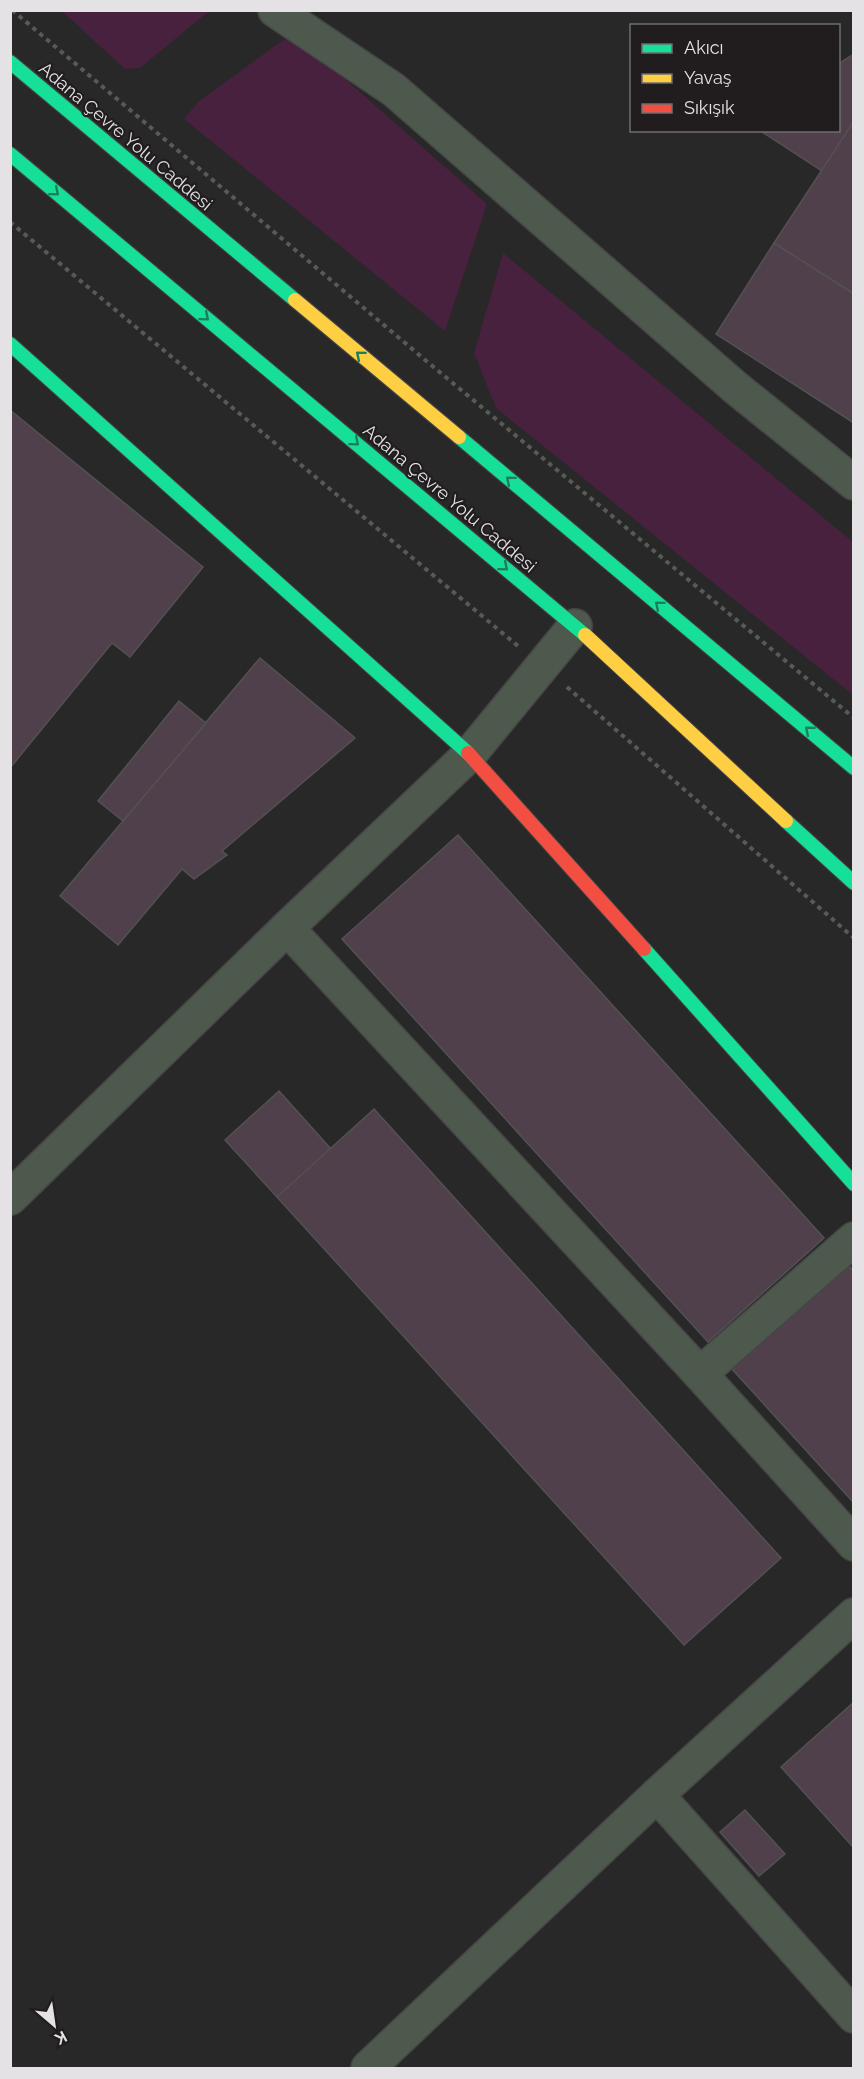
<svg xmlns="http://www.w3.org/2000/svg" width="864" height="2079" viewBox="0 0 864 2079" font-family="Raleway,sans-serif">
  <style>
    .green { fill: #47213e }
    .building { fill: #4f404b; stroke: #535152; stroke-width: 1.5 }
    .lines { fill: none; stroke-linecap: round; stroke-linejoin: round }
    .street-casing { stroke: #474647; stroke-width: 36 }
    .fast-casing { stroke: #474647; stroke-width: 16 }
    .slow-casing { stroke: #474647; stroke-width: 16 }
    .jam-casing { stroke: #474647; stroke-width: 16 }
    .path { stroke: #565c55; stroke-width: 4; stroke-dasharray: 4.5 4.5; stroke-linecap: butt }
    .street { stroke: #4e594e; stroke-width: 33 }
    .fast { stroke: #16e098; stroke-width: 14 }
    .slow { stroke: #ffcf43; stroke-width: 14 }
    .jam { stroke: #f24e42; stroke-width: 14 }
    .oneway { stroke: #1c7e5c }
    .labels { text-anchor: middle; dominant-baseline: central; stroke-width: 4.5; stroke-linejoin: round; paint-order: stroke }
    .street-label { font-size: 18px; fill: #e4e2e4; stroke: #211d1f }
  </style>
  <rect width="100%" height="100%" fill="#292829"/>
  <!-- green -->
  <g class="green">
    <path d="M62,11H209L140,68L125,69Z"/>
    <path d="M293,33L487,204L445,331L184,119L198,102Z"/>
    <path d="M503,253L853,542V695L496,408L474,353Z"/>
  </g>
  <!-- building -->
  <g class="building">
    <path d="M854,54V121L822,171L759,130H838V64Z"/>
    <path d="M854,121V294L774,243Z"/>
    <path d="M774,243L854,294V423L716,334Z"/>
    <path d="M10,410L203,567L130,657L112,643L10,768Z"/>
    <path d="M260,658L355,738L222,851L227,855L194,879L182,869L118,945L60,896Z"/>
    <path d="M179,701L206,723L123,821L98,801Z"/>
    <path d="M458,835L824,1238L708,1342L342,939Z"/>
    <path d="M279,1091L331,1149L277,1197L225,1140Z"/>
    <path d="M374,1109L781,1558L684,1645L277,1197Z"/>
    <path d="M847,1264L854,1271V1503L731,1368Z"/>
    <path d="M854,1702V1848L781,1767Z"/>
    <path d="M745,1810L785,1854L759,1876L720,1832Z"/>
  </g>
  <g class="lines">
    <!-- street casing -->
    <g class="street-casing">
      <g id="street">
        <path d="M275,10L394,90L736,388L854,483"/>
        <path d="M287,928L700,1374L854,1544"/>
        <path d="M10,1198L287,928L470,754L575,626"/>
        <path d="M700,1374L854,1239"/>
        <path d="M657,1795L854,2016"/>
        <path d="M368,2068L657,1795L854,1615"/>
      </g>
    </g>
    <!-- fast casing -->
    <g class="fast-casing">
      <g id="fast">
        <path d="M10,62L295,300"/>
        <path d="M10,154L585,635"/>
        <path d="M10,344L468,753"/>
        <path d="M459,437L854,768"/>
        <path d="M786,821L854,883"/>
        <path d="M644,949L854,1184"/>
      </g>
    </g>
    <!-- slow casing -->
    <g class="slow-casing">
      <g id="slow">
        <path d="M295,300L459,437"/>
        <path d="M585,635L786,821"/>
      </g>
    </g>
    <!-- jam casing -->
    <g class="jam-casing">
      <path id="jam" d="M468,753L644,949"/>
    </g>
    <!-- path -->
    <g class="path">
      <path d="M12,10L424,359L854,718"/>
      <path d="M10,222L518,646"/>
      <path d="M567,687L854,938"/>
    </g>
    <!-- street -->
    <use href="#street" class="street"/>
    <!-- fast -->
    <use href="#fast" class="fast"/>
    <!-- slow -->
    <use href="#slow" class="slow"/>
    <!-- jam -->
    <use href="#jam" class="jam"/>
  </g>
  <!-- one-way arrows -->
  <defs><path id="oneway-chevron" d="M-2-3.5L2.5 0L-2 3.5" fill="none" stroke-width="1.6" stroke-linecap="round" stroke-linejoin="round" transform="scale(1.5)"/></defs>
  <g class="oneway">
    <use href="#oneway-chevron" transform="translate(55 192) rotate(40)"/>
    <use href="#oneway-chevron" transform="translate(205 317) rotate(40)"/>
    <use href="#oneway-chevron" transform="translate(360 355) rotate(-140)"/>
    <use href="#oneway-chevron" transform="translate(355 442) rotate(40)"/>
    <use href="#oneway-chevron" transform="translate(510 480) rotate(-140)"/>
    <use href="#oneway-chevron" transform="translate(504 567) rotate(40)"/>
    <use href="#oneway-chevron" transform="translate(659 605) rotate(-140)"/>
    <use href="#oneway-chevron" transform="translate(809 730) rotate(-140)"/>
  </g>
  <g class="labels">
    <!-- street labels -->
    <g class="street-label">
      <text transform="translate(126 136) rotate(40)">Adana Çevre Yolu Caddesi</text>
      <text transform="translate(450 498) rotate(40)">Adana Çevre Yolu Caddesi</text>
    </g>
  </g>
  <!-- border -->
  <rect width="864" height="2079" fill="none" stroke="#e4e2e4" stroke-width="24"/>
  <!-- legend -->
  <rect x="630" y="24" width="210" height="108" fill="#211d1f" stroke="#6f6c6e" stroke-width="1.5"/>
  <rect x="642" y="44" width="30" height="9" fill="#16e098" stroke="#6f6c6e" stroke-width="1.5"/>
  <text x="684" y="54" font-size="18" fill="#e4e2e4">Akıcı</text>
  <rect x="642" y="74" width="30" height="9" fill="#ffcf43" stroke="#6f6c6e" stroke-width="1.5"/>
  <text x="684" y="84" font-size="18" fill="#e4e2e4">Yavaş</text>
  <rect x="642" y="104" width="30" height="9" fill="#f24e42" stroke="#6f6c6e" stroke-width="1.5"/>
  <text x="684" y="114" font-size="18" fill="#e4e2e4">Sıkışık</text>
  <!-- north arrow -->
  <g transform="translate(54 2025) rotate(151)" stroke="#211d1f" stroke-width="4.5" paint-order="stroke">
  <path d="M0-4.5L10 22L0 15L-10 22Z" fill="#e4e2e4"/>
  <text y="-9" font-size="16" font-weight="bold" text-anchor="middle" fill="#e4e2e4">K</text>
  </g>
</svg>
